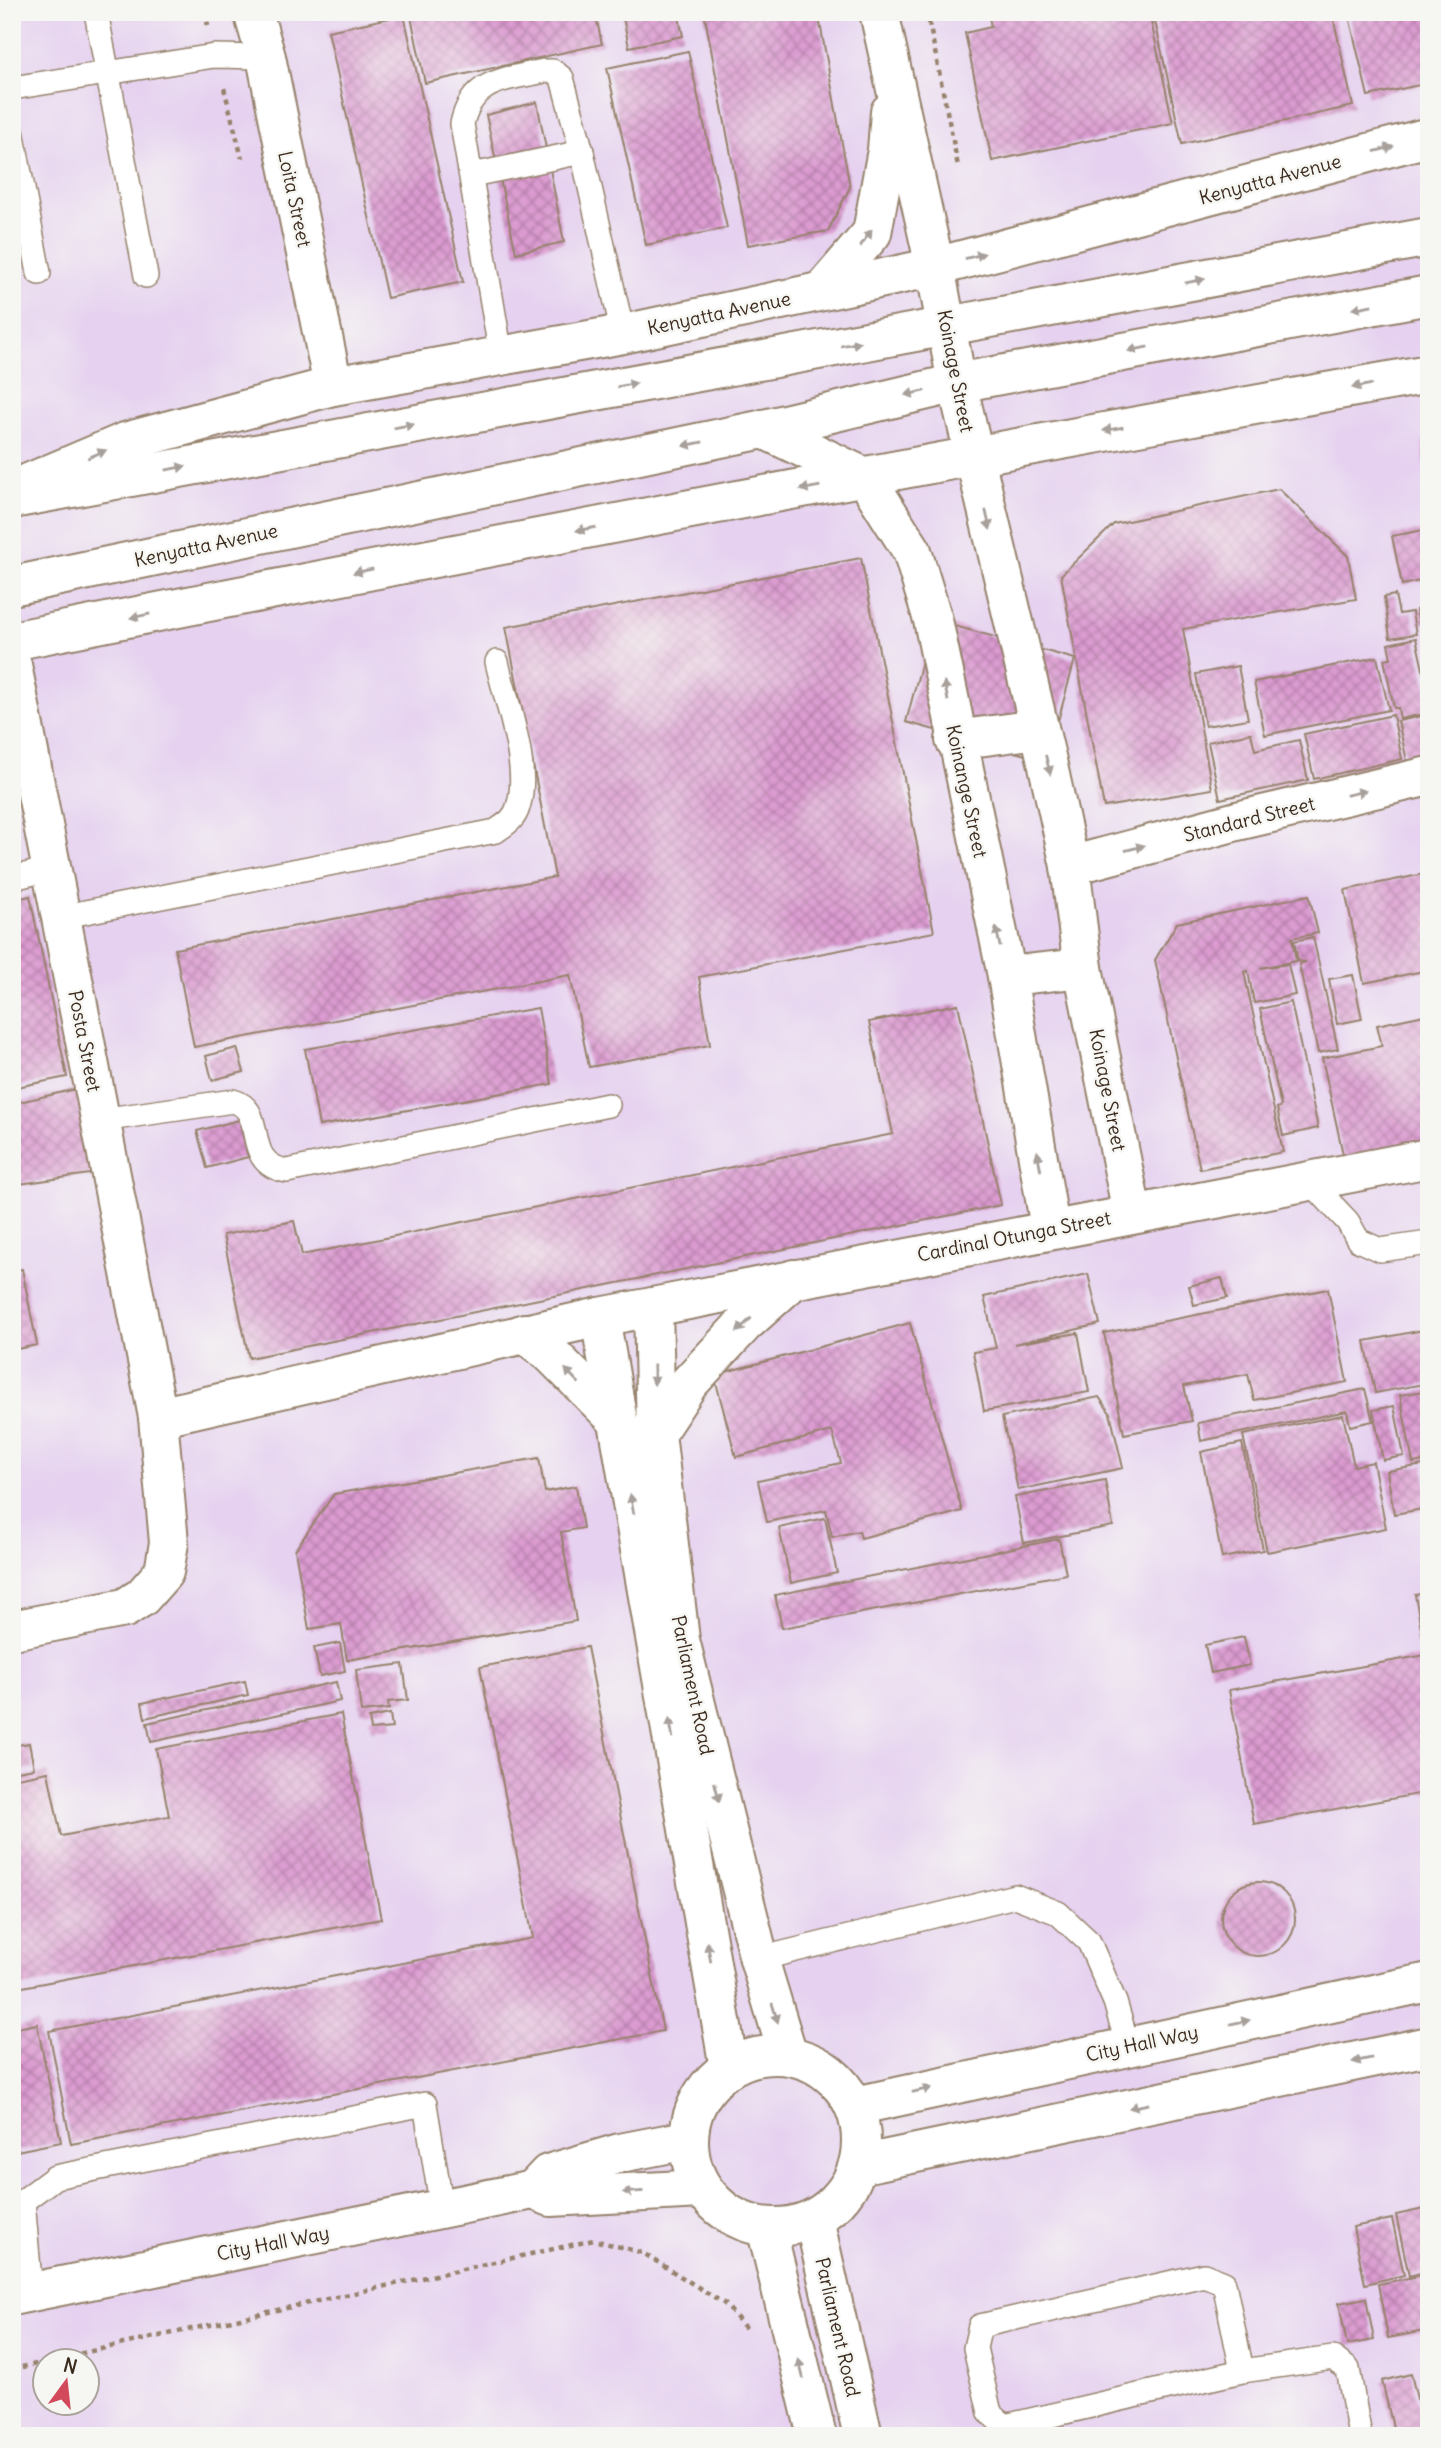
<svg xmlns="http://www.w3.org/2000/svg" width="1441" height="2448" viewBox="0 0 1441 2448" font-family="Delius,sans-serif">
  <style>
    .built { fill: #e6d2f0; fill-rule: evenodd }
    .building { fill: url(#building-cross-hatch) }
    .lines { fill: none; stroke-linecap: round; stroke-linejoin: round }
    .service-casing { stroke: #96826c; stroke-width: 26 }
    .minor-casing { stroke: #96826c; stroke-width: 42 }
    .tertiary-casing { stroke: #96826c; stroke-width: 42 }
    .secondary-casing { stroke: #96826c; stroke-width: 42 }
    .path { stroke: #96826c; stroke-width: 4.5; stroke-dasharray: 5 5; stroke-linecap: butt }
    .service { stroke: #fff; stroke-width: 23 }
    .minor { stroke: #fff; stroke-width: 38 }
    .tertiary { stroke: #fff; stroke-width: 38 }
    .secondary { stroke: #fff; stroke-width: 38 }
    .oneway { fill: #a79f9a }
    .labels { text-anchor: middle; dominant-baseline: central; stroke-width: 5; stroke-linejoin: round; paint-order: stroke }
    .street-label { font-size: 19px; fill: #3b2a1e; stroke: #f6f6f2 }
  </style>
  <defs>
    <pattern id="building-cross-hatch" width="8" height="8" patternUnits="userSpaceOnUse" patternTransform="scale(1.75)"><rect width="8" height="8" fill="#dc9bd1"/><path d="M0 0l8 8M0 8l8-8" fill="none" stroke="#b47fa9"/></pattern>
  </defs>
  <rect width="100%" height="100%" fill="#f6f6f2"/>
  <filter id="ink" filterUnits="userSpaceOnUse"><feTurbulence type="fractalNoise" baseFrequency=".0143" numOctaves="2"/><feDisplacementMap in="SourceGraphic" scale="14" xChannelSelector="R" yChannelSelector="G"/><feConvolveMatrix kernelMatrix="1 2 1 2 8 2 1 2 1" color-interpolation-filters="sRGB"/></filter>
  <filter id="wash" filterUnits="userSpaceOnUse"><feTurbulence type="fractalNoise" baseFrequency=".00686" numOctaves="4" result="noise"/><feDisplacementMap in="SourceGraphic" scale="28" xChannelSelector="R" yChannelSelector="G"/><feGaussianBlur stdDeviation="1.57" result="paint"/><feColorMatrix in="noise" values="0 0 0 0 0 0 0 0 0 0 0 0 0 0 0 0 0 1.4 0 .05"/><feComposite in="paint" operator="in"/></filter>
  <g filter="url(#wash)">
    <rect width="100%" height="100%" fill="#f1dbbb"/>
    <!-- built -->
    <path class="built" d="M12,12H1429V2436H12ZM46,2360H88V2402H46Z"/>
    <g id="blocks">
      <!-- building -->
      <g class="building">
        <path d="M410,12H595L602,44L425,83Z"/>
        <path d="M622,12H678L683,36L629,47Z"/>
        <path d="M704,12H818L850,187L828,231L748,245Z"/>
        <path d="M988,12H1149L1173,123L992,161L965,33L991,27Z"/>
        <path d="M1153,12H1332L1353,106L1182,144Z"/>
        <path d="M1348,12H1429V83L1368,96Z"/>
        <path d="M404,15L463,282L387,298L328,31Z"/>
        <path d="M688,51L727,228L646,245L607,68Z"/>
        <path d="M537,102L564,242L516,253L486,115Z"/>
        <path d="M1423,442H1429V497H1427Z"/>
        <path d="M1279,489L1348,556L1356,599L1183,629L1212,789L1104,807L1061,575L1114,524Z"/>
        <path d="M1429,529V579L1402,585L1392,536Z"/>
        <path d="M861,558L934,932L699,977L710,1045L589,1067L570,975L194,1047L175,949L555,877L506,627Z"/>
        <path d="M1395,595L1399,614L1412,612L1416,634L1390,638L1384,597Z"/>
        <path d="M1429,606V622L1419,624L1416,610Z"/>
        <path d="M933,620L1075,659L1047,761L906,722Z"/>
        <path d="M1416,638L1429,697V713L1400,719L1398,708H1394L1384,659L1391,658L1388,644Z"/>
        <path d="M1377,657L1389,710L1265,735L1254,682Z"/>
        <path d="M1238,666L1248,719L1205,726L1196,674Z"/>
        <path d="M1393,715L1402,759L1314,779L1304,734Z"/>
        <path d="M1426,715L1429,756L1407,761L1398,721Z"/>
        <path d="M1251,733L1255,750L1299,740L1308,780L1220,799L1208,742Z"/>
        <path d="M1429,873V970L1364,983L1345,890Z"/>
        <path d="M1309,895L1318,933L1292,938L1296,961L1260,968L1288,964L1295,995L1254,1003L1248,971L1244,972L1283,1152L1200,1169L1155,960L1177,923Z"/>
        <path d="M30,896L67,1077L12,1088V900Z"/>
        <path d="M1313,937L1338,1049L1318,1053L1299,964L1306,962L1298,961L1294,941Z"/>
        <path d="M1353,975L1362,1019L1337,1024L1329,979Z"/>
        <path d="M1291,1002L1318,1128L1283,1136L1277,1108L1281,1106L1260,1009Z"/>
        <path d="M958,1004L1001,1205L249,1358L223,1235L294,1221L302,1255L893,1134L869,1022Z"/>
        <path d="M538,1008L552,1084L319,1126L305,1049Z"/>
        <path d="M1429,1014V1140L1344,1159L1322,1058L1382,1046L1377,1025Z"/>
        <path d="M237,1048L244,1072L212,1080L206,1056Z"/>
        <path d="M94,1085L111,1171L12,1185L15,1103Z"/>
        <path d="M239,1120L248,1157L207,1168L197,1131Z"/>
        <path d="M22,1269L37,1345L12,1350V1271Z"/>
        <path d="M1088,1274L1100,1324L1014,1344L1078,1333L1089,1392L984,1411L973,1352L996,1348L984,1297Z"/>
        <path d="M1222,1278L1227,1298L1194,1305L1189,1286Z"/>
        <path d="M1328,1289L1347,1382L1254,1400L1248,1374L1184,1386L1192,1421L1124,1434L1104,1333Z"/>
        <path d="M910,1323L962,1511L861,1538L859,1531L832,1537L826,1510L767,1522L758,1481L841,1463L832,1431L736,1457L714,1375Z"/>
        <path d="M1429,1329V1383L1375,1393L1365,1341Z"/>
        <path d="M1365,1389L1373,1421L1350,1426L1347,1411L1201,1441L1198,1423Z"/>
        <path d="M1429,1390V1460L1413,1463L1400,1395Z"/>
        <path d="M1099,1397L1110,1413L1123,1468L1018,1490L1002,1417Z"/>
        <path d="M1394,1406L1404,1456L1383,1460L1373,1410Z"/>
        <path d="M1343,1415L1354,1466L1373,1462L1386,1528L1267,1552L1243,1435Z"/>
        <path d="M1242,1443L1263,1550L1222,1558L1201,1452Z"/>
        <path d="M539,1458L545,1492L576,1486L583,1528L561,1532L576,1621L347,1660L341,1624L309,1629L295,1550L334,1494Z"/>
        <path d="M1424,1465L1429,1508L1394,1514L1387,1471Z"/>
        <path d="M1105,1480L1113,1526L1024,1543L1015,1497Z"/>
        <path d="M825,1518L837,1573L791,1583L779,1528Z"/>
        <path d="M1059,1539L1066,1574L782,1628L775,1595Z"/>
        <path d="M1429,1592V1792L1254,1824L1229,1690L1426,1655L1415,1595Z"/>
        <path d="M1244,1637L1250,1665L1211,1673L1205,1645Z"/>
        <path d="M340,1643L345,1671L320,1676L314,1648Z"/>
        <path d="M587,1647L663,2031L71,2144L49,2031L533,1938L480,1667Z"/>
        <path d="M403,1664L408,1700L388,1702L389,1709L361,1712L356,1670Z"/>
        <path d="M245,1681L248,1695L145,1718L142,1703Z"/>
        <path d="M336,1682L340,1701L151,1742L147,1723Z"/>
        <path d="M341,1714L381,1919L12,1989V1779L48,1772L61,1836L169,1816L156,1749Z"/>
        <path d="M390,1714L392,1728L371,1730L369,1718Z"/>
        <path d="M29,1743L34,1768L12,1772V1746Z"/>
        <circle cx="1258" cy="1919" r="37"/>
        <path d="M37,2024L61,2142L12,2152V2029Z"/>
        <path d="M1429,2208V2271L1409,2276L1396,2215Z"/>
        <path d="M1392,2219L1404,2275L1365,2284L1353,2227Z"/>
        <path d="M1429,2274V2330L1388,2338L1378,2284Z"/>
        <path d="M1366,2298L1374,2340L1347,2345L1339,2303Z"/>
        <path d="M1411,2374L1426,2436H1395L1382,2381Z"/>
      </g>
    </g>
  </g>
  <g filter="url(#ink)">
    <use href="#blocks" fill-opacity="0" stroke="#96826c" stroke-width="2"/>
    <g class="lines">
      <!-- service casing -->
      <g class="service-casing">
        <g id="service">
          <path d="M96,12L146,276"/>
          <path d="M12,88L214,56L266,57"/>
          <path d="M12,131L39,273"/>
          <path d="M472,175L582,152"/>
          <path d="M501,356L462,124C472,78 506,80 544,71H553L562,78L582,152L623,334"/>
          <path d="M12,878L51,869"/>
          <path d="M60,917L496,831C506,824 515,819 518,807C531,768 506,702 497,662"/>
          <path d="M101,1120L233,1101C269,1110 239,1163 287,1171L608,1105"/>
          <path d="M1309,1180L1348,1222L1358,1240L1380,1250L1429,1243"/>
          <path d="M759,1959L1015,1896L1058,1913L1089,1942L1115,2002L1128,2046"/>
          <path d="M31,2292L23,2201L55,2177L425,2104L442,2209"/>
          <path d="M1242,2371L1224,2283L1204,2275L980,2326L975,2348L990,2413L1005,2426L1242,2371L1333,2358L1348,2369L1360,2436"/>
        </g>
      </g>
      <!-- minor casing -->
      <g class="minor-casing">
        <g id="minor">
          <path d="M253,12L266,57L333,386"/>
          <path d="M957,383L1047,761L1070,866L1083,968L1132,1213"/>
          <path d="M764,429L866,478L912,551L933,620L1007,976L1050,1228"/>
          <path d="M12,490L125,442L333,386L623,334L935,267L1429,137"/>
          <path d="M12,641C484,547 955,457 1429,374"/>
          <path d="M12,665L158,1417L169,1543L164,1572L142,1597L125,1608L12,1630"/>
          <path d="M955,740L1038,729"/>
          <path d="M1070,866L1237,821L1429,776"/>
          <path d="M1007,976L1083,968"/>
          <path d="M158,1417L600,1317L1429,1158"/>
        </g>
      </g>
      <!-- tertiary casing -->
      <g class="tertiary-casing">
        <g id="tertiary">
          <path d="M879,12L935,267L957,383"/>
          <path d="M823,290L872,233L887,150L890,112"/>
          <path d="M653,1307L656,1433L680,1640L759,1959L788,2055"/>
          <path d="M600,1317L729,2068"/>
          <path d="M524,1333L551,1354L618,1421"/>
          <path d="M656,1433L689,1383L745,1323L794,1279"/>
          <circle cx="775" cy="2141" r="86"/>
          <path d="M855,2106L1429,1982"/>
          <path d="M859,2165L1429,2046"/>
          <path d="M533,2190L548,2174L620,2153L687,2140"/>
          <path d="M814,2219L863,2436"/>
          <path d="M766,2227L817,2436"/>
          <path d="M12,2296L533,2190L551,2197L702,2189"/>
        </g>
      </g>
      <!-- secondary casing -->
      <g class="secondary-casing">
        <g id="secondary">
          <path d="M12,499L1429,237"/>
          <path d="M12,586L764,429L957,383L1429,295"/>
        </g>
      </g>
      <!-- path -->
      <g class="path">
        <path d="M205,12L208,26"/>
        <path d="M927,12L958,166"/>
        <path d="M224,88L242,158"/>
        <path d="M51,2360L594,2240L643,2253L725,2304L747,2330"/>
        <path d="M12,2369L46,2362"/>
      </g>
      <!-- service -->
      <use href="#service" class="service"/>
      <!-- minor -->
      <use href="#minor" class="minor"/>
      <!-- tertiary -->
      <use href="#tertiary" class="tertiary"/>
      <!-- secondary -->
      <use href="#secondary" class="secondary"/>
    </g>
    <!-- one-way arrows -->
    <defs><path id="oneway-solid" d="M-6-.8H1V-3.2L6.5 0L1 3.2V.8H-6Z" transform="scale(1.75)"/></defs>
    <g class="oneway">
      <use href="#oneway-solid" transform="translate(1384 149) rotate(-15)"/>
      <use href="#oneway-solid" transform="translate(866 238) rotate(-55)"/>
      <use href="#oneway-solid" transform="translate(975 256) rotate(-15)"/>
      <use href="#oneway-solid" transform="translate(1195 281) rotate(-11)"/>
      <use href="#oneway-solid" transform="translate(1362 307) rotate(169)"/>
      <use href="#oneway-solid" transform="translate(851 344) rotate(-10)"/>
      <use href="#oneway-solid" transform="translate(1138 349) rotate(169)"/>
      <use href="#oneway-solid" transform="translate(627 385) rotate(-10)"/>
      <use href="#oneway-solid" transform="translate(1362 386) rotate(170)"/>
      <use href="#oneway-solid" transform="translate(915 393) rotate(167)"/>
      <use href="#oneway-solid" transform="translate(404 426) rotate(-10)"/>
      <use href="#oneway-solid" transform="translate(1113 429) rotate(170)"/>
      <use href="#oneway-solid" transform="translate(693 444) rotate(168)"/>
      <use href="#oneway-solid" transform="translate(97 454) rotate(-23)"/>
      <use href="#oneway-solid" transform="translate(176 468) rotate(-11)"/>
      <use href="#oneway-solid" transform="translate(810 488) rotate(170)"/>
      <use href="#oneway-solid" transform="translate(988 520) rotate(77)"/>
      <use href="#oneway-solid" transform="translate(586 529) rotate(170)"/>
      <use href="#oneway-solid" transform="translate(363 571) rotate(169)"/>
      <use href="#oneway-solid" transform="translate(140 616) rotate(169)"/>
      <use href="#oneway-solid" transform="translate(946 691) rotate(-101)"/>
      <use href="#oneway-solid" transform="translate(1048 765) rotate(76)"/>
      <use href="#oneway-solid" transform="translate(1356 793) rotate(-13)"/>
      <use href="#oneway-solid" transform="translate(1135 848) rotate(-15)"/>
      <use href="#oneway-solid" transform="translate(998 937) rotate(-102)"/>
      <use href="#oneway-solid" transform="translate(1039 1161) rotate(-100)"/>
      <use href="#oneway-solid" transform="translate(744 1325) rotate(136)"/>
      <use href="#oneway-solid" transform="translate(654 1375) rotate(89)"/>
      <use href="#oneway-solid" transform="translate(572 1376) rotate(-134)"/>
      <use href="#oneway-solid" transform="translate(632 1504) rotate(-100)"/>
      <use href="#oneway-solid" transform="translate(671 1728) rotate(-100)"/>
      <use href="#oneway-solid" transform="translate(717 1792) rotate(76)"/>
      <use href="#oneway-solid" transform="translate(709 1952) rotate(-100)"/>
      <use href="#oneway-solid" transform="translate(775 2013) rotate(73)"/>
      <use href="#oneway-solid" transform="translate(1240 2022) rotate(-12)"/>
      <use href="#oneway-solid" transform="translate(1362 2060) rotate(168)"/>
      <use href="#oneway-solid" transform="translate(922 2090) rotate(-13)"/>
      <use href="#oneway-solid" transform="translate(1139 2106) rotate(168)"/>
      <use href="#oneway-solid" transform="translate(633 2192) rotate(177)"/>
      <use href="#oneway-solid" transform="translate(801 2369) rotate(-104)"/>
    </g>
  </g>
  <g class="labels">
    <!-- street labels -->
    <g class="street-label">
      <text transform="translate(1270 179) rotate(-15)">Kenyatta Avenue</text>
      <text transform="translate(295 199) rotate(78)">Loita Street</text>
      <text transform="translate(719 313) rotate(-12)">Kenyatta Avenue</text>
      <text transform="translate(956 371) rotate(79)">Koinage Street</text>
      <text transform="translate(206 545) rotate(-12)">Kenyatta Avenue</text>
      <text transform="translate(967 791) rotate(78)">Koinange Street</text>
      <text transform="translate(1249 819) rotate(-14)">Standard Street</text>
      <text transform="translate(85 1041) rotate(79)">Posta Street</text>
      <text transform="translate(1108 1090) rotate(79)">Koinage Street</text>
      <text transform="translate(1014 1236) rotate(-11)">Cardinal Otunga Street</text>
      <text transform="translate(693 1685) rotate(78)">Parliament Road</text>
      <text transform="translate(1142 2043) rotate(-12)">City Hall Way</text>
      <text transform="translate(273 2243) rotate(-11)">City Hall Way</text>
      <text transform="translate(838 2327) rotate(77)">Parliament Road</text>
    </g>
  </g>
  <!-- margin -->
  <rect width="1441" height="2448" fill="none" stroke="#f6f6f2" stroke-width="42"/>
  <!-- north arrow -->
  <g transform="translate(66 2382) rotate(15)"><circle r="33" fill="#f6f6f2" stroke="#aba49d" stroke-width="2"/>
  <path d="M0-5L12 26L0 18L-12 26Z" fill="#d1495b"/>
  <text y="-10" font-size="19" font-weight="bold" text-anchor="middle" fill="#3b2a1e">N</text>
  </g>
</svg>
